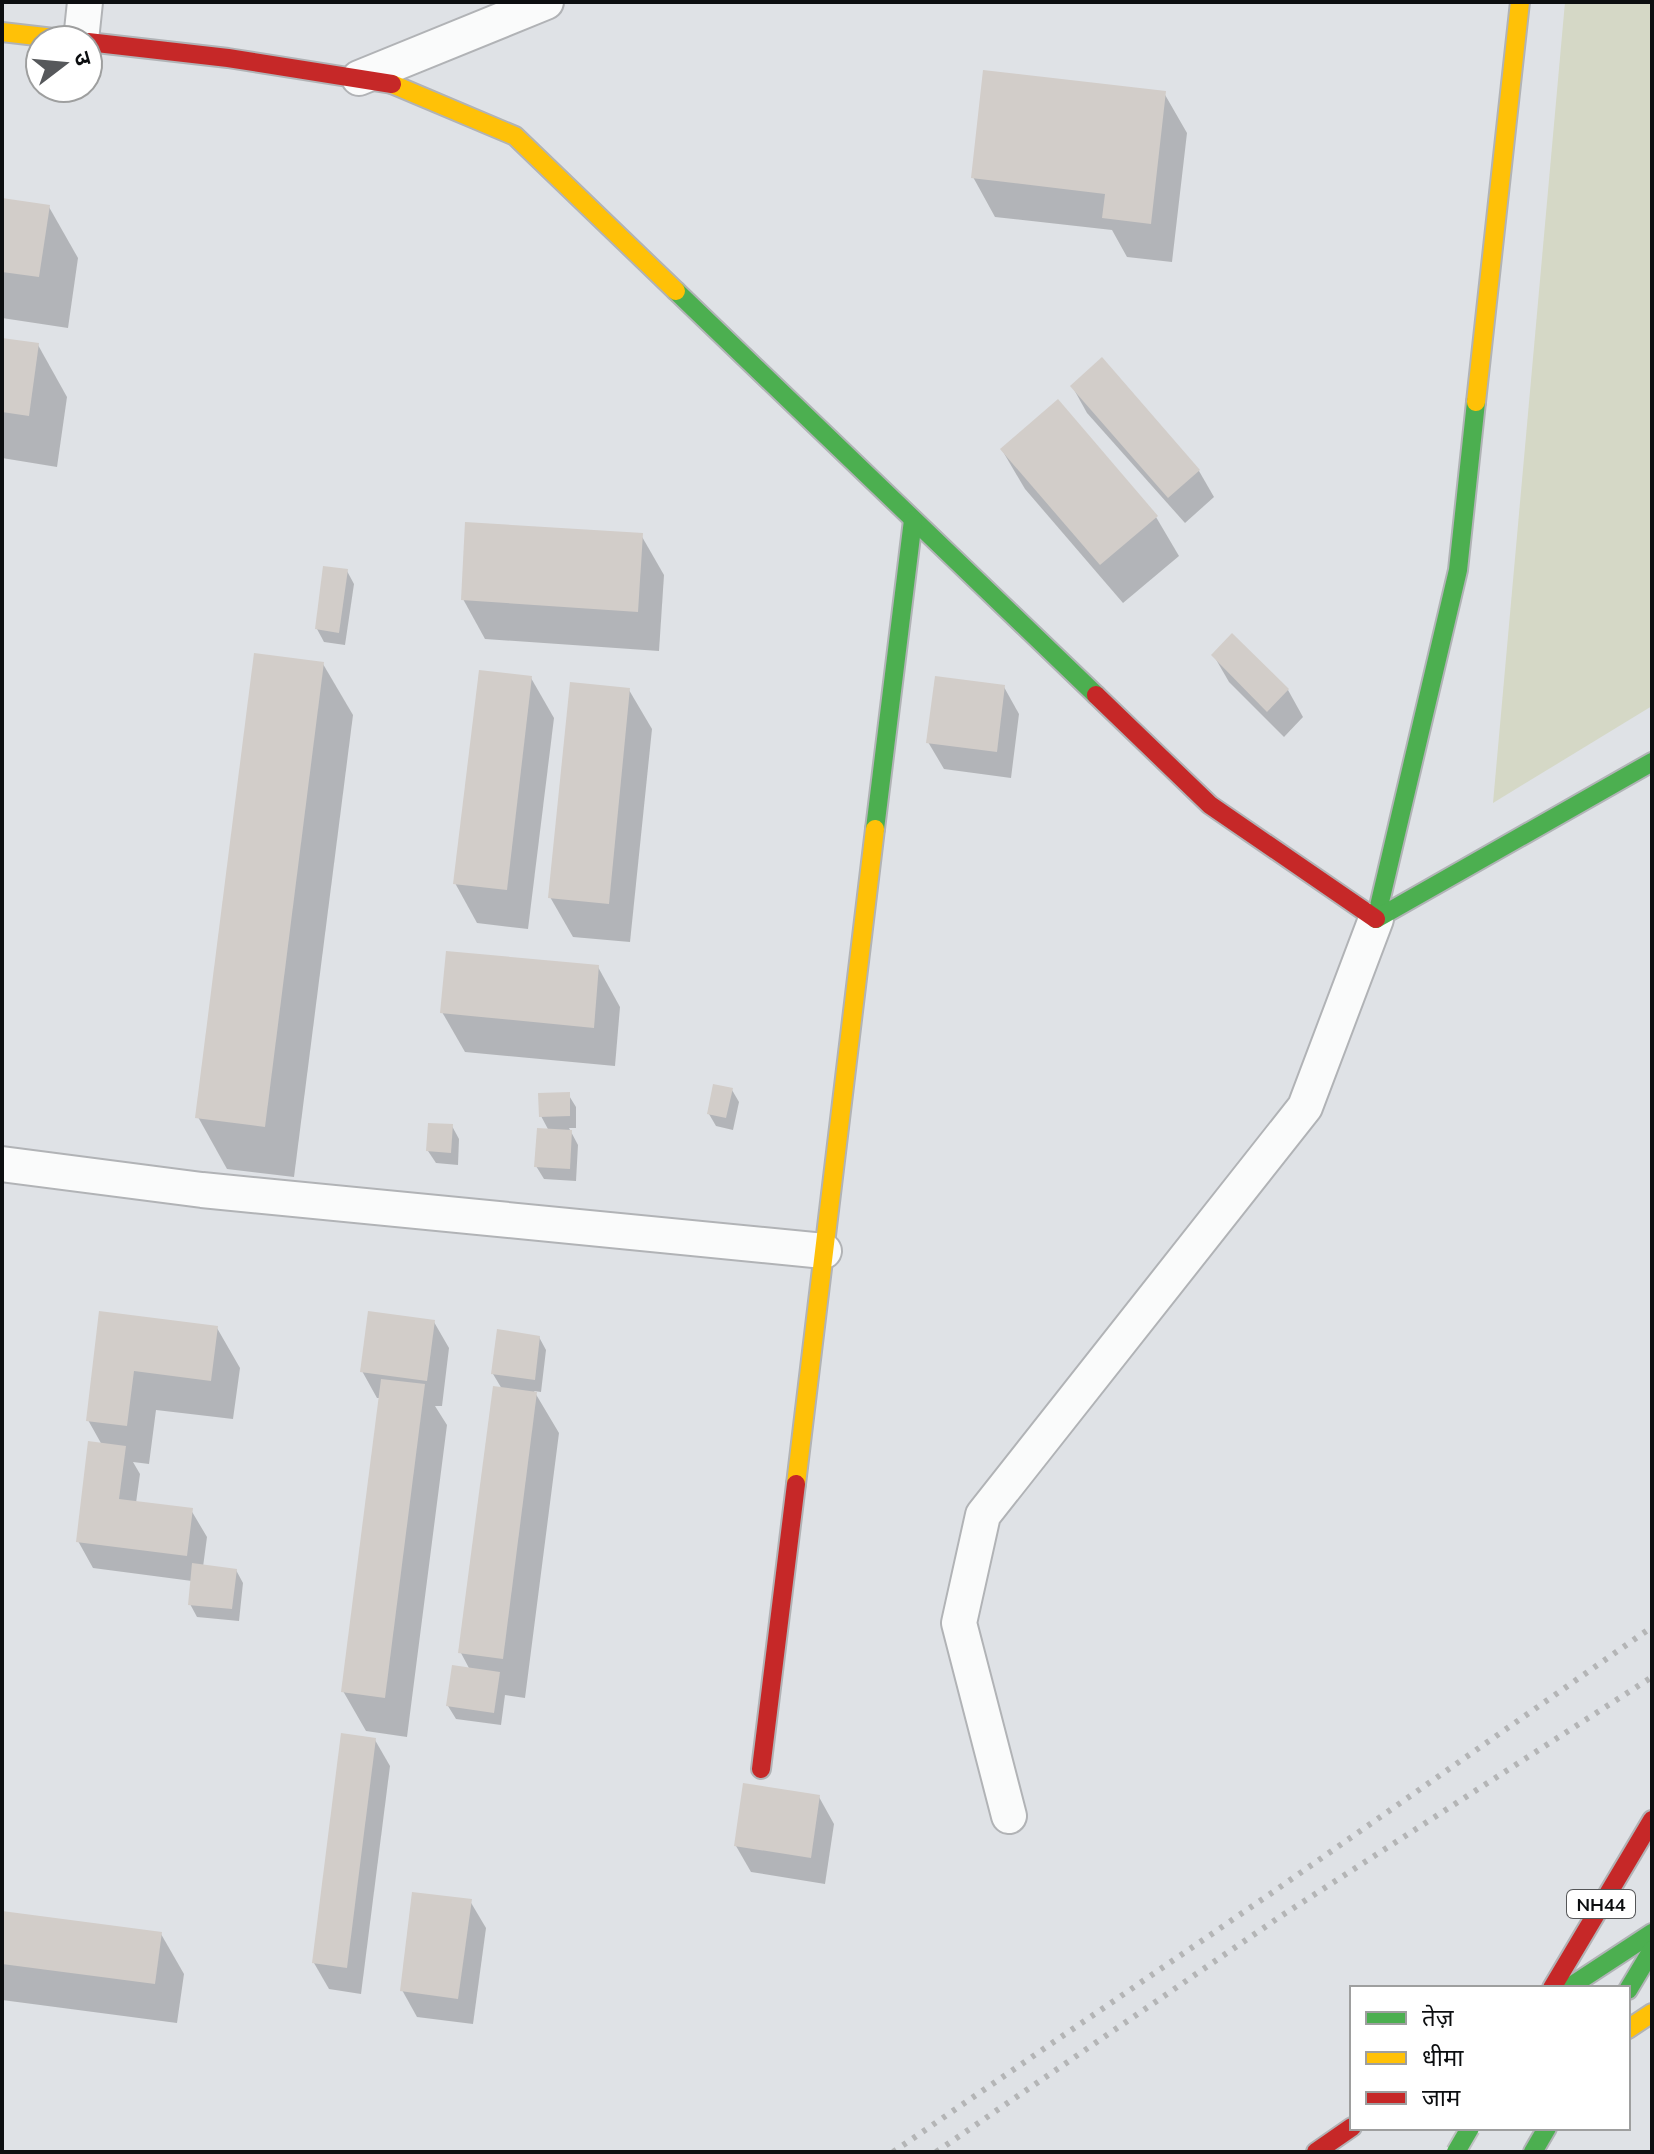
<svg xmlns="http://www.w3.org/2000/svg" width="1654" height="2154" viewBox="0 0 1654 2154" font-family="Mulish,'Noto Sans Devanagari',sans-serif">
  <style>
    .green { fill: #d5d8c6 }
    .shadow { fill: #0003 }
    .building { fill: #d2cdc9 }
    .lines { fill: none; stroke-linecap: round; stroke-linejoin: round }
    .street-casing { stroke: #b1b3b6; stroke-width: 38 }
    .fast-casing { stroke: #b1b3b6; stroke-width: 22 }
    .slow-casing { stroke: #b1b3b6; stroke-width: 22 }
    .jam-casing { stroke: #b1b3b6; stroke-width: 22 }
    .street { stroke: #fafbfb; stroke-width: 34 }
    .fast { stroke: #4caf50; stroke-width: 18 }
    .slow { stroke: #ffc107; stroke-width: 18 }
    .jam { stroke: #c62828; stroke-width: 18 }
    .rail { stroke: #b4b5b6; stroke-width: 6; stroke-dasharray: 4 8; stroke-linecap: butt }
    .fast-bridge-casing { stroke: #bfc0c2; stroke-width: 22; stroke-linecap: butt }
    .fast-bridge { stroke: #4caf50; stroke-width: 18 }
    .labels { text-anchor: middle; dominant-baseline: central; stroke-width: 6; stroke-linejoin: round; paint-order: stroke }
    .shield { fill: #fff; stroke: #555658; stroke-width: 2 }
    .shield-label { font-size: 18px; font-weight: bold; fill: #0c0e10 }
  </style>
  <rect width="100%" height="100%" fill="#dfe2e6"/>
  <!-- green -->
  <path class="green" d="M1565,2H1652V706L1493,803Z"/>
  <!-- shadow -->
  <g class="shadow">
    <path d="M1164,93L1187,133L1172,262L1127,257L1112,230L995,217L973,177Z"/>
    <path d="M2,200L49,207L78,258L68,328L2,318Z"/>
    <path d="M2,340L38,345L67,397L57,467L2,458Z"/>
    <path d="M1072,386L1199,471L1214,497L1185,523L1087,413Z"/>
    <path d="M1002,450L1156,517L1179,556L1123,603L1025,489Z"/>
    <path d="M641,535L664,575L659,651L485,639L463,599Z"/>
    <path d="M347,571L354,584L345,645L324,642L317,629Z"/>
    <path d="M1232,636L1288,690L1303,717L1284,737L1229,682L1214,656Z"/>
    <path d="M323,664L353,715L294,1177L227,1169L198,1117Z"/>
    <path d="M531,678L554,718L528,929L477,923L455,883Z"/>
    <path d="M1004,687L1019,714L1011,778L944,769L928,742Z"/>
    <path d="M629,690L652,729L630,942L573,937L550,897Z"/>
    <path d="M598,967L620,1007L615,1066L465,1052L442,1012Z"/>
    <path d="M732,1090L739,1102L733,1130L716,1126L709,1114Z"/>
    <path d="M568,1094L576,1107V1128H569L578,1145L576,1181L544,1179L536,1166L549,1131L541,1116Z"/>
    <path d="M452,1126L459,1139L458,1165L436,1163L428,1151Z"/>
    <path d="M101,1313L217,1328L240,1368L233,1419L156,1410L149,1464L133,1462L140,1474L136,1503L191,1510L207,1537L203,1567L236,1570L243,1583L239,1621L197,1617L190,1604L192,1581L93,1568L78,1541L102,1445L88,1420Z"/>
    <path d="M434,1322L449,1348L442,1406H435L447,1425L407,1737L366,1731L343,1691L380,1398H377L362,1371Z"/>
    <path d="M539,1337L546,1350L541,1392L534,1391L559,1433L525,1698L505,1695L501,1725L456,1719L448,1706L470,1670L461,1653L502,1389L493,1374Z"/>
    <path d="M375,1740L390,1766L361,1994L329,1989L314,1963Z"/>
    <path d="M819,1797L834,1824L825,1884L751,1872L736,1846Z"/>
    <path d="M470,1901L486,1928L473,2024L417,2017L402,1990Z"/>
    <path d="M2,1913L161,1934L184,1974L177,2023L2,2000Z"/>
  </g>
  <!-- building -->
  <g class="building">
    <path d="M983,70L1166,91L1151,224L1102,218L1105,194L971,178Z"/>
    <path d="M2,198L50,205L39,277L2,272Z"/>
    <path d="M2,338L39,343L29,416L2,412Z"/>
    <path d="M1102,357L1200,470L1168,498L1070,386Z"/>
    <path d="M1058,399L1158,516L1100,565L1000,449Z"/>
    <path d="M465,522L643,533L638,612L461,600Z"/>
    <path d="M323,566L348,569L339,633L315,629Z"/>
    <path d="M1232,633L1289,689L1267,712L1211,655Z"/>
    <path d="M254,653L324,662L265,1127L195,1118Z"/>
    <path d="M479,670L532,676L507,890L453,884Z"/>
    <path d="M935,676L1005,685L997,752L926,743Z"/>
    <path d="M570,682L630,688L609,904L548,898Z"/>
    <path d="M446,951L599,965L594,1028L440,1013Z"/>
    <path d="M713,1084L733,1088L726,1118L707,1114Z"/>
    <path d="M570,1092V1116L539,1117L538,1093Z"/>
    <path d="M428,1123L453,1124L451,1153L426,1151Z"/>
    <path d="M537,1128L572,1130L570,1169L534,1167Z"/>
    <path d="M99,1311L218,1326L211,1381L134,1371L127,1426L86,1421Z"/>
    <path d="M368,1311L435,1320L427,1381L360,1372Z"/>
    <path d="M497,1329L540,1336L535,1380L491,1374Z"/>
    <path d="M381,1379L425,1384L385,1698L341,1692Z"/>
    <path d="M493,1386L537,1392L503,1659L458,1653Z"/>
    <path d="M88,1441L126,1446L119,1499L193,1508L187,1556L76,1542Z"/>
    <path d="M192,1563L237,1569L232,1609L188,1605Z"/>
    <path d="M452,1665L500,1672L494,1713L446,1706Z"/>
    <path d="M341,1733L376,1738L347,1968L312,1963Z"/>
    <path d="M743,1783L820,1795L811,1858L734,1846Z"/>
    <path d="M412,1892L472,1899L458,1999L400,1991Z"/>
    <path d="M2,1911L162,1932L155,1984L2,1964Z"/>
  </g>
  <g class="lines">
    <!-- street casing -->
    <g class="street-casing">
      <g id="street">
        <path d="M81,40L85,2"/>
        <path d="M359,78L546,2"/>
        <path d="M2,1164L202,1190L824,1251"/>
        <path d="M1009,1816L959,1623L983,1515L1305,1107L1376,919"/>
      </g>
    </g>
    <!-- fast casing -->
    <g class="fast-casing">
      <g id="fast">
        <path d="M676,291L1096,695"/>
        <path d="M875,829L913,520"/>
        <path d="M1376,919L1458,570L1476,402"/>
        <path d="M1376,919L1652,762"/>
        <path d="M1568,1988L1652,1933"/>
        <path d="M1628,1990L1652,1950"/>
        <path d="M1533,2152L1547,2128"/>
      </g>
    </g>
    <!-- slow casing -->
    <g class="slow-casing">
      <g id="slow">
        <path d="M2,32L71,40"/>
        <path d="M392,84L515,136L676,291"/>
        <path d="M1476,402L1520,2"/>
        <path d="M796,1484L875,829"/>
        <path d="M1628,2029L1652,2013"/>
      </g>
    </g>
    <!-- jam casing -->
    <g class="jam-casing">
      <g id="jam">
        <path d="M88,42L228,58L392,84"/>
        <path d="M1096,695L1210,805L1376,919"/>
        <path d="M761,1769L796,1484"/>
        <path d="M1552,1988L1652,1820"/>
        <path d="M1316,2152L1352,2127"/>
      </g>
    </g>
    <!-- street -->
    <use href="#street" class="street"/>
    <!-- fast -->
    <use href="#fast" class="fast"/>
    <!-- slow -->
    <use href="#slow" class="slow"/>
    <!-- jam -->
    <use href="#jam" class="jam"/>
    <!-- rail -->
    <g class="rail">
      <path d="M893,2152L1273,1892L1652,1627"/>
      <path d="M936,2152L1281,1916L1652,1677"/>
    </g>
    <!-- fast-bridge casing -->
    <g class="fast-bridge-casing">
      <path id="fast-bridge" d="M1456,2152L1470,2128"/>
    </g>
    <!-- fast-bridge -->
    <use href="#fast-bridge" class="fast-bridge"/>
  </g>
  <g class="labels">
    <!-- shield labels -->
    <rect class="shield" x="1567" y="1890" width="68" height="28" rx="6"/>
    <g class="shield-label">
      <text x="1601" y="1904">NH44</text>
    </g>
  </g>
  <!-- border -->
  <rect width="1654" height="2154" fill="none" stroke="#0c0e10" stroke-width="8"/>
  <!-- legend -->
  <rect x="1350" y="1986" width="280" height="144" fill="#ffffff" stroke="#9e9f9f" stroke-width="2"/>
  <rect x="1366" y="2012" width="40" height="12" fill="#4caf50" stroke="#9e9f9f" stroke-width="2"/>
  <text x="1422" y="2026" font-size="24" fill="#0c0e10">तेज़</text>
  <rect x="1366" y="2052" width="40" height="12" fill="#ffc107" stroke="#9e9f9f" stroke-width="2"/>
  <text x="1422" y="2066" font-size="24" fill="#0c0e10">धीमा</text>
  <rect x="1366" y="2092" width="40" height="12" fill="#c62828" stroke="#9e9f9f" stroke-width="2"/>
  <text x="1422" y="2106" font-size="24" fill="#0c0e10">जाम</text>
  <!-- north arrow -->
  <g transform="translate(64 64) rotate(74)"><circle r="38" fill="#ffffff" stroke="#9e9f9f" stroke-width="2"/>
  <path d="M0-6L14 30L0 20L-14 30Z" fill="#56585b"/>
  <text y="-12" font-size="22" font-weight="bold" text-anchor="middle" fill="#0c0e10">उ</text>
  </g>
</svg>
